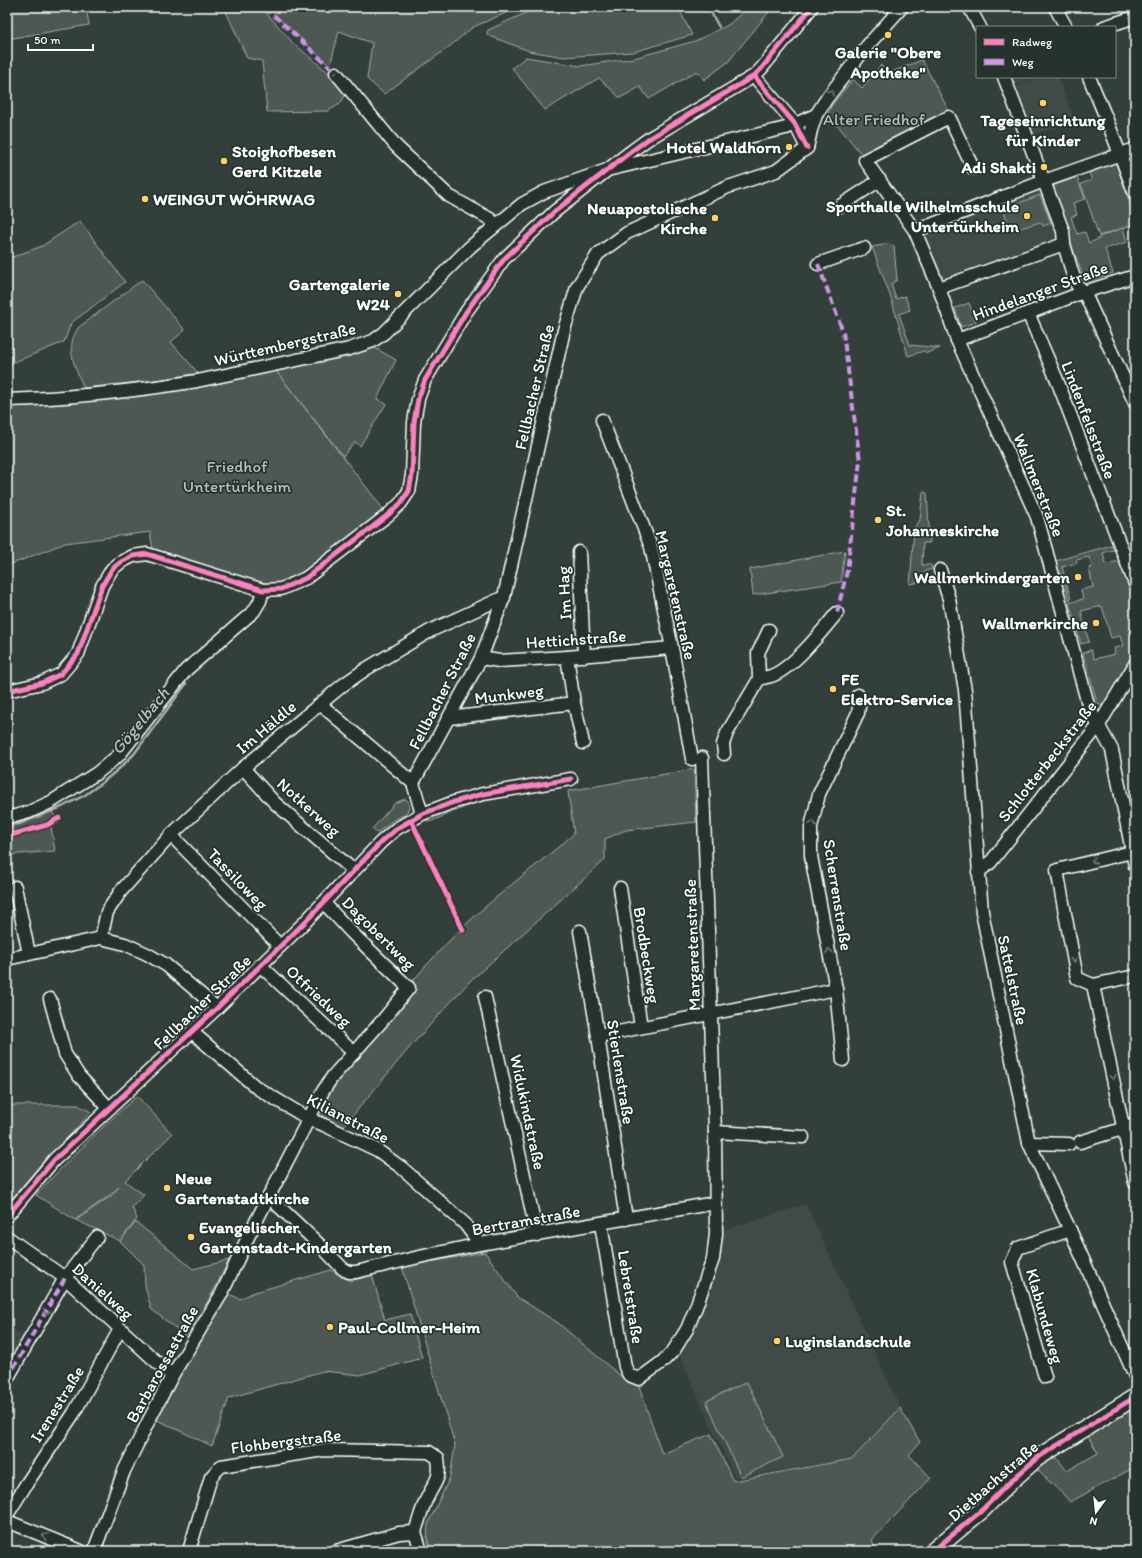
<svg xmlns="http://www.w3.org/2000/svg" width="1142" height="1558" viewBox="0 0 1142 1558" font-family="Itim,sans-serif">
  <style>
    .built { fill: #404c47 }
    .green { fill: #4d5853; stroke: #a6aca9 }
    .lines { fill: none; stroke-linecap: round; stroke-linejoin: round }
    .stream { stroke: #abb0ae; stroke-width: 2.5 }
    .minor-casing { stroke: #fff; stroke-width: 15 }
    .major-casing { stroke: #fff; stroke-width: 19 }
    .minor { stroke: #26332d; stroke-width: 12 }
    .major { stroke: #26332d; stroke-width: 16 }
    .quiet { stroke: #d193ec; stroke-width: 4; stroke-dasharray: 8 4; stroke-linecap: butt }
    .cycleway-casing { stroke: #26332d; stroke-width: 8 }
    .cycleway { stroke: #ff80c0; stroke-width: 5 }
    .oneway { stroke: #727a76 }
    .poi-dot { fill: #ffd166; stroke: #26332d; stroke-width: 1.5 }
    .labels { text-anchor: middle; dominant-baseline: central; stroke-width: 3.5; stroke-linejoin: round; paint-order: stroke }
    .poi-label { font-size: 17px; font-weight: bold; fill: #fff; stroke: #26332d; text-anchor: start }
    .park-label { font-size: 17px; fill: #b8bcba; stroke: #26332d }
    .street-label { font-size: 17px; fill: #fff; stroke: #26332d }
    .water-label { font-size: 18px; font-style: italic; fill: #b9bdbc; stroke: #26332d }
  </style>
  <rect width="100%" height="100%" fill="#333f3a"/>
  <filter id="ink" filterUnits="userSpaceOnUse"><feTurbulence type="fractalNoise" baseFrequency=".025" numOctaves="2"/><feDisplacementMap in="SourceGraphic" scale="8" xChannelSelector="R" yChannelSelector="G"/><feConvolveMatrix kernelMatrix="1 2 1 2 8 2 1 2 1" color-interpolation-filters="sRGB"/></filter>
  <g filter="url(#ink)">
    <!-- built -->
    <g class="built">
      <path d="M1009,77H1037L1012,86Z"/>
      <path d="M1040,77H1058L1074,120L1031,136L1012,87Z"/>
      <path d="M1044,190L1063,242L943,283L924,234Z"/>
      <path d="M806,1204L900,1407L851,1459L735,1478L678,1352L721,1231Z"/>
      <path d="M7,1326L28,1337L7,1374Z"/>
    </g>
    <!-- green -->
    <g class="green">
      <path d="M7,7H86L89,25L7,39Z"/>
      <path d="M224,7H261L293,43L336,79L347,92L340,104L328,111L267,112L262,61L247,58Z"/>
      <path d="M266,7H520L473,27L449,47L384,94L367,79L372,43L339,31L330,66Z"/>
      <path d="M539,7H678L692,35L633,52L564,57L529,51L487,35L488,30Z"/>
      <path d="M749,7H773L728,62L704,80L697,71L649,99L640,87L620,98L599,78L545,110L512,68L526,57L580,66L634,58L695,41L728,25Z"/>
      <path d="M922,60L950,113L863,156L839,127L825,118L832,105L853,79L862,88L881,65L892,80L889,73Z"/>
      <path d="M1116,163L1126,191L1134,217H1135V224L1099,236L1081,184L1092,180L1089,173Z"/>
      <path d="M1077,177L1085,199L1073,203L1077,215L1071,217L1077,234L1085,232L1089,243L1099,239V237L1123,228L1127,242L1105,249L1113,273L1077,285L1075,279L1083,276L1050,187Z"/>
      <path d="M1040,195L1051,223L1043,226L1040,222L1011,231L1003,209Z"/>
      <path d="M80,221L125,282L71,323L64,342L7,365V259L42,246Z"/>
      <path d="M887,244L892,245L894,247L897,280L891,284L896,299L905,296L910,310L899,314L910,345L940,348L927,353L924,351L908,356L891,298L872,247Z"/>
      <path d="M142,280L185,330L171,342L198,373L165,379L84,388C75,368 64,346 79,327Z"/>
      <path d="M969,303L976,322L961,327L955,308Z"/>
      <path d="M375,348L396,360L377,399L386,404L360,446L355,442L343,456L276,371L351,356Z"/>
      <path d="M276,371L384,510L292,581L275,584L257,582L153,549L150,532L65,543L12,564L7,560V406L77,402L212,385Z"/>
      <path d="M923,492L927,493L930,543H923L922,565H931L932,569L925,571L927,581L910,584L914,528L920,520Z"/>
      <path d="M1115,544L1116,549L1103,553L1106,564L1121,561L1135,598V657L1119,688L1105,706L1100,705L1097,702L1083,653L1091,650L1094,659L1115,654L1114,648L1123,646L1120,636L1111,638L1102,606L1081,611L1089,642L1081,644L1069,603L1083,599L1081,590L1093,587L1089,568L1092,567L1089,557L1076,560L1077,563L1062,567L1071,599L1069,600L1062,574L1056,575L1052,562Z"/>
      <path d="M845,551L841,582L753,595L750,569Z"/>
      <path d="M694,769L696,822L626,830L605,839V860L468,983L410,1047L343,1127L325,1118L317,1111L323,1091C368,1036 410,979 461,929C496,895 536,866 574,834L568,791Z"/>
      <path d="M405,799L408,801L409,807L406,814L392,821L377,833L372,829L395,803Z"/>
      <path d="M470,804V805L432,821L428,822L427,819Z"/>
      <path d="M51,810L59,823L51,826L55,851L7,855V822C23,822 37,816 51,810Z"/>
      <path d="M137,1096L172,1134L125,1181L144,1195L132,1207L137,1219L120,1241L76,1220L111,1196L120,1186L110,1195L75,1220L36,1195C68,1160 101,1128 137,1096Z"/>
      <path d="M7,1105H78L91,1112L67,1139L48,1156L7,1204Z"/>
      <path d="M136,1222L193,1269L229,1260L216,1286L188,1338L151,1309L145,1285L144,1265L120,1241Z"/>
      <path d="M485,1252L517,1297L558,1323L623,1378L639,1386L662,1454L711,1434L733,1481L852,1459L900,1408L920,1442L909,1455L931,1478L872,1540L876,1551H431L427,1538L428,1524L450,1477L455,1445L402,1267Z"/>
      <path d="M331,1270L350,1281L372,1275L385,1320L410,1314L422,1358L360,1375L323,1371L229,1398L212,1446L155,1419L176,1379L227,1293L240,1299L252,1293Z"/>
      <path d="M747,1382L783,1457L741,1477L706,1401Z"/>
      <path d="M1135,1407V1467L1070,1502L1065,1496L1034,1467L1054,1454L1067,1471L1098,1453L1086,1433Z"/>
    </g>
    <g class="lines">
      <!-- stream -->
      <g class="stream">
        <path d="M708,7L719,27"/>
        <path d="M7,825L19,824L62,807L85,795L103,782L121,767L134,754L186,684"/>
      </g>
      <!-- minor casing -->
      <g class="minor-casing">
        <g id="minor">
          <path d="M969,7L980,27"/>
          <path d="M1055,7L1066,27"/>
          <path d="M1104,27L1135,17"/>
          <path d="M336,73L396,146L449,196L490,219L496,225"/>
          <path d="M754,76L795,124L807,148"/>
          <path d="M1004,77L1063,231L1064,244L1072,272L1077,285L1084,292L1135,403"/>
          <path d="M1089,77L1107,120L1135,194"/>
          <path d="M807,148L811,130L816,115L827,98L867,46L902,7"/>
          <path d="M973,168L949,117L865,160L915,231L939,288L957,340L1037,517L1089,708L1112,750L1135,866"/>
          <path d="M840,206L880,180"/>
          <path d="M915,231L1044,181L1135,149"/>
          <path d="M818,264L864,248"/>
          <path d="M939,288L1064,244"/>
          <path d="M1028,313L1057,380L1135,584"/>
          <path d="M957,340L1084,292L1135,276"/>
          <path d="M7,400C70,398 135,391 197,381L349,349L373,341L384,333L470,247L522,204L544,192L607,170L786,128L816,115"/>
          <path d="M602,420L651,547L672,648L692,759"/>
          <path d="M579,552L584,656"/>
          <path d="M940,570L949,599L965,690L982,912L1029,1143L1070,1230L1135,1376"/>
          <path d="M567,657L574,703L583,743"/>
          <path d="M481,658L499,661L567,657L672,648"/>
          <path d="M759,679L758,653L769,630"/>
          <path d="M7,691L42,683L61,674L78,654L102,586L112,569L121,562L133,556L147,554L263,590L281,589L306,578L388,515L401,503L409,491L412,475L414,422L418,399L425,380L466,312L504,259L554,212L629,153L648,139L754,76L761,69L812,7"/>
          <path d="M320,704L413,783"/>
          <path d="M449,718L574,703"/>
          <path d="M724,754L723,744L727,733L759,679C763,678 767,677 771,676C792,669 823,630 837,613"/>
          <path d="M243,768L275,803L353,870"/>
          <path d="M422,814L413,783L481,658L504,597L564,330L577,287L598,254L627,233L728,187L776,171L807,148"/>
          <path d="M7,816H15L29,812L51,802L97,773L119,755L186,670L254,611L260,601L263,590"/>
          <path d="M171,835L280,946"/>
          <path d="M1132,852L1057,870L1077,978L1093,985L1135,1183"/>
          <path d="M978,872L990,863L1099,725L1135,664"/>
          <path d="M15,887L29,954"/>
          <path d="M620,888L641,1027"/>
          <path d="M580,931L598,1036L626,1219"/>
          <path d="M101,938L107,912L121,891L171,835L243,768L320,704L343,685L366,669L430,631L504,597"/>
          <path d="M7,959L101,938L125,944L147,954L166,965L217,1008"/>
          <path d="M260,965L354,1053"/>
          <path d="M1093,985L1135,976"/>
          <path d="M485,997L537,1235"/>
          <path d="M50,999L65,1054L79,1076L109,1108"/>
          <path d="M192,1032L257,1088L309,1119L324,1125L377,1150L402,1168L465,1224L480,1244"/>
          <path d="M598,1036L836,989"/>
          <path d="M843,1060L836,989L811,856V827L819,794L858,713L860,701L858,695"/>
          <path d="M715,1132L803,1137"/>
          <path d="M1080,1142L1135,1125"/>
          <path d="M1029,1143L1069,1144"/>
          <path d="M269,1197L325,1250L343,1269L349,1272H356L419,1257L480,1244L715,1203"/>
          <path d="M7,1216L54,1160L217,1008L305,922L381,842L396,829L422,814L454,802L483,794L571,779"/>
          <path d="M601,1224L625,1367L629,1375L639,1379L662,1362L674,1350L687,1329L696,1307L713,1259L716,1234L715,1132L702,758"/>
          <path d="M7,1237L65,1278L172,1376"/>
          <path d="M1045,1377L1012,1262L1018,1248L1070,1230"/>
          <path d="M7,1379L65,1278L97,1237"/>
          <path d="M7,1515L27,1483L74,1413L120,1329"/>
          <path d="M7,1521L81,1551"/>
          <path d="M415,1532L421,1551"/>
          <path d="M94,1551L124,1471L149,1420L172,1376L222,1293L249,1235L323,1091L333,1076L382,1021L409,988L351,932L324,903"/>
          <path d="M189,1551L211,1477L221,1466L324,1450L429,1452L438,1458C441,1478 436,1480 428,1496C422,1507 419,1520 415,1532"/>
          <path d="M336,1551L399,1533L415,1532"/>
        </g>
      </g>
      <!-- major casing -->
      <g class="major-casing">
        <path id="major" d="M933,1551L982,1510L1011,1481L1037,1458L1135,1397"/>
      </g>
      <!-- minor -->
      <use href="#minor" class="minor"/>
      <!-- major -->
      <use href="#major" class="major"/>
      <!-- quiet -->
      <g class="quiet">
        <path d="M265,7L336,73"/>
        <path d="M818,264L843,332L860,461L847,571L837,613"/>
        <path d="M7,1379L65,1278"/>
      </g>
      <!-- cycleway casing -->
      <g class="cycleway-casing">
        <g id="cycleway">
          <path d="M754,76L795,124L807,148"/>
          <path d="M7,691L42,683L61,674L78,654L102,586L112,569L121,562L133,556L147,554L263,590L281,589L306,578L388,515L401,503L409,491L412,475L414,422L418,399L425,380L466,312L504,259L554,212L629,153L648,139L754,76L761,69L812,7"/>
          <path d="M411,820L463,930"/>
          <path d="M7,836L47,825L59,818"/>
          <path d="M7,1216L54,1160L217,1008L305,922L381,842L396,829L422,814L454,802L483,794L571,779"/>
          <path d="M933,1551L982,1510L1011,1481L1037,1458L1135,1397"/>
        </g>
      </g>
      <!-- cycleway -->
      <use href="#cycleway" class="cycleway"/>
    </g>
    <!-- one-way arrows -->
    <defs><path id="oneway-chevron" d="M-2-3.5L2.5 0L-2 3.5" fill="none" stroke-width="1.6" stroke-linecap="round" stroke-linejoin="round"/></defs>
    <g class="oneway">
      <use href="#oneway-chevron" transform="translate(831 92) rotate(-53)"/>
      <use href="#oneway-chevron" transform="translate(813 823) rotate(-79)"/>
      <use href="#oneway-chevron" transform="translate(1094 861) rotate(167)"/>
      <use href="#oneway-chevron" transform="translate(829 951) rotate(-101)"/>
      <use href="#oneway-chevron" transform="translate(1074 960) rotate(79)"/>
      <use href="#oneway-chevron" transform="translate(1113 1077) rotate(78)"/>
      <use href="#oneway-chevron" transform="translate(46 1312) rotate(119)"/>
      <use href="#oneway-chevron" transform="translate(45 1536) rotate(-158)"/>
    </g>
  </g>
  <!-- markers -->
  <g class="poi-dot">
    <circle cx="888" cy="35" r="4"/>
    <circle cx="1043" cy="103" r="4"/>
    <circle cx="789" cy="147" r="4"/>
    <circle cx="224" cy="161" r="4"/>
    <circle cx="1044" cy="167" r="4"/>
    <circle cx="145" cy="199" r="4"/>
    <circle cx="1027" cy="216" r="4"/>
    <circle cx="715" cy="218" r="4"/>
    <circle cx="398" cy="294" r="4"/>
    <circle cx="878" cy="520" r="4"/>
    <circle cx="1078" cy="577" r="4"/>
    <circle cx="1096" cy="623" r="4"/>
    <circle cx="833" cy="689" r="4"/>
    <circle cx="167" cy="1188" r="4"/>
    <circle cx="191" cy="1237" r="4"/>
    <circle cx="330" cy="1327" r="4"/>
    <circle cx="777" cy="1341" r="4"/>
  </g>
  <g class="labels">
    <!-- poi labels -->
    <g class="poi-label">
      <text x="888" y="52" text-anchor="middle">Galerie "Obere<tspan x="888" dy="20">Apotheke"</tspan></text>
      <text x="1043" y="120" text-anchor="middle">Tageseinrichtung<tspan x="1043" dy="20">für Kinder</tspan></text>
      <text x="781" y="147" text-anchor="end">Hotel Waldhorn</text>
      <text x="232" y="151">Stoighofbesen<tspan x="232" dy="20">Gerd Kitzele</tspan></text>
      <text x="1036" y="167" text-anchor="end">Adi Shakti</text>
      <text x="153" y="199">WEINGUT WÖHRWAG</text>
      <text x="1019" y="206" text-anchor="end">Sporthalle Wilhelmsschule<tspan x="1019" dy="20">Untertürkheim</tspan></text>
      <text x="707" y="208" text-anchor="end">Neuapostolische<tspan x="707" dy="20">Kirche</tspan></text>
      <text x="390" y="284" text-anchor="end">Gartengalerie<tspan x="390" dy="20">W24</tspan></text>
      <text x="886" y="510">St.<tspan x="886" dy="20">Johanneskirche</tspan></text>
      <text x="1070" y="577" text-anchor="end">Wallmerkindergarten</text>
      <text x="1088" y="623" text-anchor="end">Wallmerkirche</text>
      <text x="841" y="679">FE<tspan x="841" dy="20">Elektro-Service</tspan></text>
      <text x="175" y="1178">Neue<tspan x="175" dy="20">Gartenstadtkirche</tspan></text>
      <text x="199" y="1227">Evangelischer<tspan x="199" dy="20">Gartenstadt-Kindergarten</tspan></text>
      <text x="338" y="1327">Paul-Collmer-Heim</text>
      <text x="785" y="1341">Luginslandschule</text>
    </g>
    <!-- park labels -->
    <g class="park-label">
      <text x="874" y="119">Alter Friedhof</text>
      <text x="237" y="466">Friedhof<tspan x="237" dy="20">Untertürkheim</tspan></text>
    </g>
    <!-- street labels -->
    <g class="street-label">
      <text transform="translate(1040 291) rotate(-20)">Hindelanger Straße</text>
      <text transform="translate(285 344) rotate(-13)">Württembergstraße</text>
      <text transform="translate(534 387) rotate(-77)">Fellbacher Straße</text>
      <text transform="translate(1089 420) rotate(69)">Lindenfelsstraße</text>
      <text transform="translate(1039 485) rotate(68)">Wallmerstraße</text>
      <text transform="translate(564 593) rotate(-93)">Im Hag</text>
      <text transform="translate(676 595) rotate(77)">Margaretenstraße</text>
      <text transform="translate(576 639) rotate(-4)">Hettichstraße</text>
      <text transform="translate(442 691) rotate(-63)">Fellbacher Straße</text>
      <text transform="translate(509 694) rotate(-7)">Munkweg</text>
      <text transform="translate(266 727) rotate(-40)">Im Häldle</text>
      <text transform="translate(1047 761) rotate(-52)">Schlotterbeckstraße</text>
      <text transform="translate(309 807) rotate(42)">Notkerweg</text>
      <text transform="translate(238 879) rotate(46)">Tassiloweg</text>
      <text transform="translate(838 895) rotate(81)">Scherrenstraße</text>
      <text transform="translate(379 933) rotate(45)">Dagobertweg</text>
      <text transform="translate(692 945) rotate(-92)">Margaretenstraße</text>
      <text transform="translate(647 955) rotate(81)">Brodbeckweg</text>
      <text transform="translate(1013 980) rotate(78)">Sattelstraße</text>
      <text transform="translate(319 996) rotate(43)">Otfriedweg</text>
      <text transform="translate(202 1002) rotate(-44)">Fellbacher Straße</text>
      <text transform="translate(621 1072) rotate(81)">Stierlenstraße</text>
      <text transform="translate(528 1112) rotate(78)">Widukindstraße</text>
      <text transform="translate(348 1118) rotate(27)">Kilianstraße</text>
      <text transform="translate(526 1220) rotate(-10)">Bertramstraße</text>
      <text transform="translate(103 1291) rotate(42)">Danielweg</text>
      <text transform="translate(631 1297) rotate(81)">Lebretstraße</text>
      <text transform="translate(1045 1316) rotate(74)">Klabundeweg</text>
      <text transform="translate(162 1364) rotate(-61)">Barbarossastraße</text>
      <text transform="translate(57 1404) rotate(-58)">Irenestraße</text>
      <text transform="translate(286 1441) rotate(-7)">Flohbergstraße</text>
      <text transform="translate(993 1481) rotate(-41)">Dietbachstraße</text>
    </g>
    <!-- water labels -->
    <g class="water-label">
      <text transform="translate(140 721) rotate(-51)">Gögelbach</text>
    </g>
  </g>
  <!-- margin -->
  <rect width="1142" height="1558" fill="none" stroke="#26332d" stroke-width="24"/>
  <rect x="12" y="12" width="1118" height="1534" fill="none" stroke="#fff" stroke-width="1.5" filter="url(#ink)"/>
  <!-- legend -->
  <rect x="976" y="26" width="140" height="52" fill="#26332d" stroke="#7d8581"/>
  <rect x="984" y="39" width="20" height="6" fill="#ff80c0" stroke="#7d8581"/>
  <text x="1012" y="46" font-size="12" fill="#ffffff">Radweg</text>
  <rect x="984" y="59" width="20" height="6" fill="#d193ec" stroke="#7d8581"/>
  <text x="1012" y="66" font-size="12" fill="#ffffff">Weg</text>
  <!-- north arrow -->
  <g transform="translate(1096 1512) rotate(195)" stroke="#26332d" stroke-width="3" paint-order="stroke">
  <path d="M0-3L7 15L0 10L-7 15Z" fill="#ffffff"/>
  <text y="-6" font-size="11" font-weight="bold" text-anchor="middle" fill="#ffffff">N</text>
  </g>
  <!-- scale -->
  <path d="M28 44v6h65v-6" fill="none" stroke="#ffffff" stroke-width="2"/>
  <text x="34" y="44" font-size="12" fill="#ffffff" stroke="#26332d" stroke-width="3" paint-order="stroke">50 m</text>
</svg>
